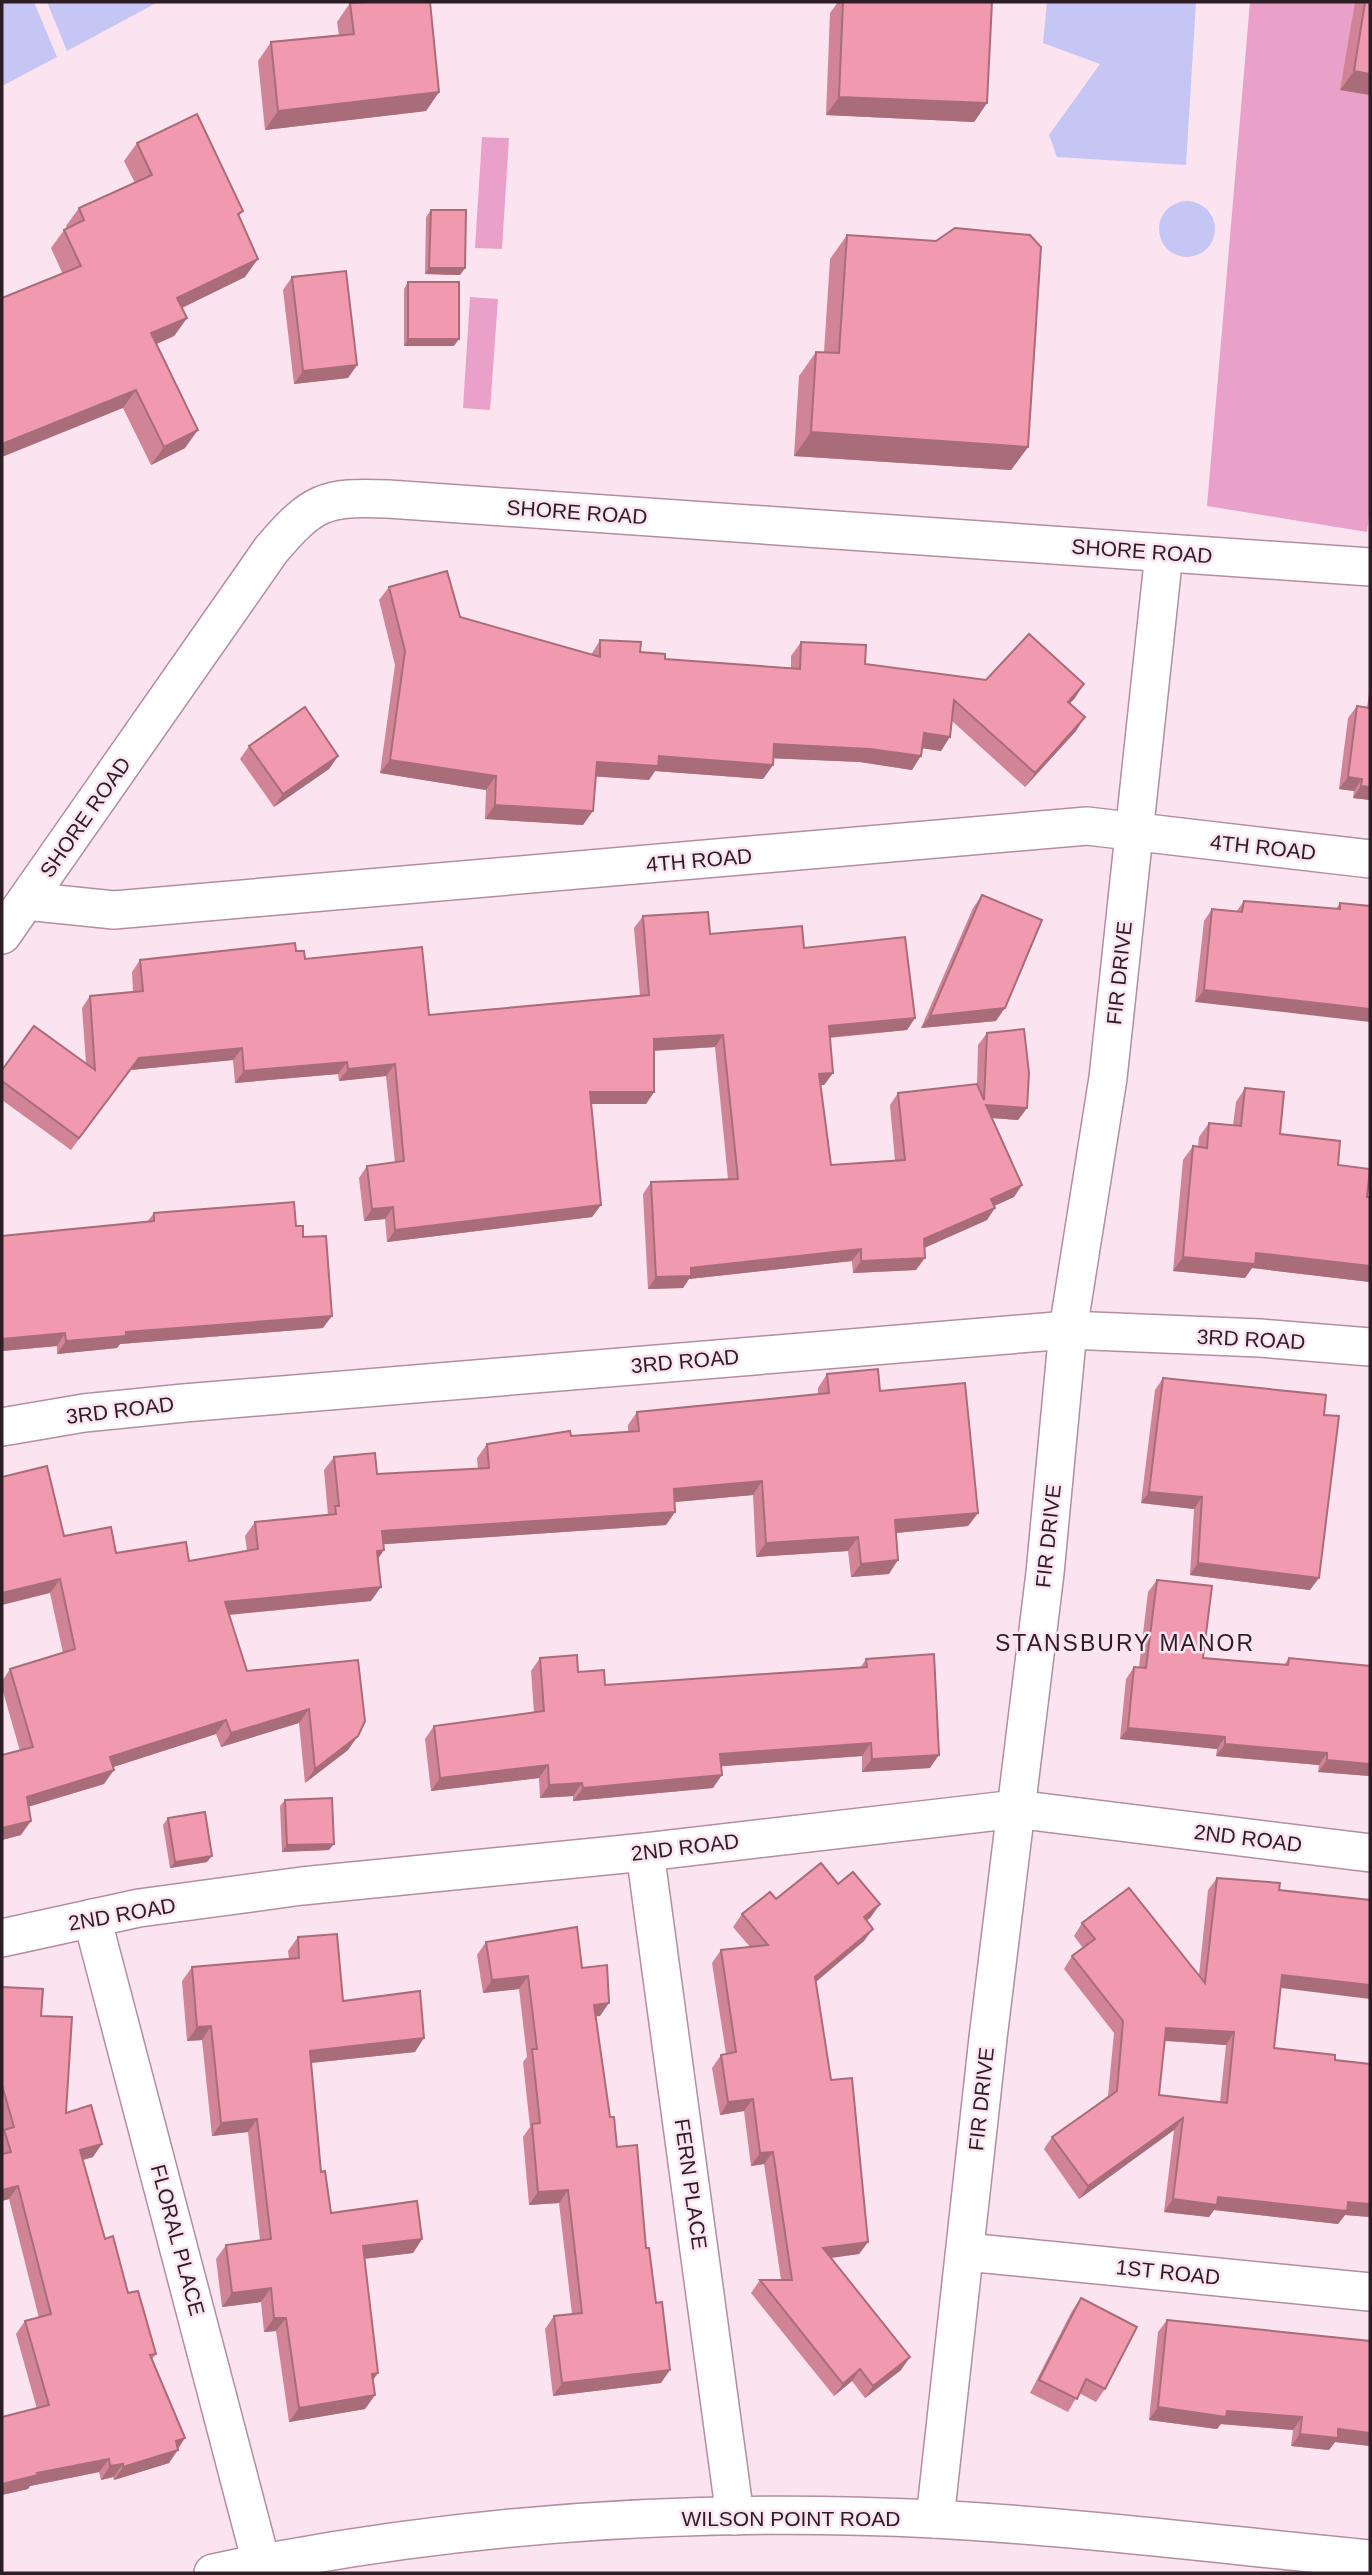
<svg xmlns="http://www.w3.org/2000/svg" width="1372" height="2575" viewBox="0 0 1372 2575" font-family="Helvetica,sans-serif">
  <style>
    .green { fill: #eaa1c9 }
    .water { fill: #c6c6f4 }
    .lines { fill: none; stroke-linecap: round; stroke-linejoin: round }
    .street-casing { stroke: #b38da1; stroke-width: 40 }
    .street { stroke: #fff; stroke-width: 37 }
    .wall { fill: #d08495; fill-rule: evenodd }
    .shaded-wall { fill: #a96c79 }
    .building { fill: #f29aad; stroke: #a96c79; stroke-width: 2; fill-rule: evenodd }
    .labels { text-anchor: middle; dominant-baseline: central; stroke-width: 5; stroke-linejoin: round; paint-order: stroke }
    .street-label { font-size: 21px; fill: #2d1e26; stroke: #fce3f0 }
    .neighbourhood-label { font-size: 23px; letter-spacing: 2px; fill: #2d1e26; stroke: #fce3f0 }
  </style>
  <rect width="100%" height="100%" fill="#fce3f0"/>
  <!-- green -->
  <g class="green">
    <path d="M1250,2H1370V508L1367,532L1207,506Z"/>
    <path d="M482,137L509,138L502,249L475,248Z"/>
    <path d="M470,297L498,299L490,410L463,408Z"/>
  </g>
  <!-- water -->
  <g class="water">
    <path d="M2,2H34L57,57L2,86Z"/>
    <path d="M47,2H158L67,51Z"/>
    <path d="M1047,2H1196L1186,165L1057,157L1049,135L1100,64L1043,43Z"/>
    <circle cx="1187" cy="229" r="28"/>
  </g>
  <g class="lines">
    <!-- street casing -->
    <g class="street-casing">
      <g id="street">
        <path d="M26,901L114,910L1087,826L1370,859"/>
        <path d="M2,935L271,550C312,502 324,496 388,499L1370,567"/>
        <path d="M2,1427L84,1413L184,1403L1068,1330L1260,1338L1370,1347"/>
        <path d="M645,1852L735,2516"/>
        <path d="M92,1918L261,2562"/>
        <path d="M2,1938L139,1908L302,1886L645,1852L1016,1809L1370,1853"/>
        <path d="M966,2252L1370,2292"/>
        <path d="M935,2519L988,2038L1045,1573L1068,1330L1108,1078L1164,553"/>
        <path d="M213,2573C449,2524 693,2507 934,2519C1079,2527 1225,2545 1370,2559"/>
      </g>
    </g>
    <!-- street -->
    <use href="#street" class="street"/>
  </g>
  <!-- wall -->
  <g class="wall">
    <path d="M838,2H992L987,103L974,122L826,115L830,13Z"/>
    <path d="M1355,2H1370V95L1340,90Z"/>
    <path d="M350,3L439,92L426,111L265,130L258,61L271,42L339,35L337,22Z"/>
    <path d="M137,143L243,211L239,216L245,277L182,308L187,318L174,336L156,344L185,448L151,465L123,408L51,248L64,230L67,229L66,226L79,208L135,183L124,161Z"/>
    <path d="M431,210L465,268L460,275L425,274L426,217Z"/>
    <path d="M847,235L1028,447L1011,470L794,456L799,376L816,352H824L830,259Z"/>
    <path d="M292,277L357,365L348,378L294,384L283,290Z"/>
    <path d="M408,282L454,346H404V289Z"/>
    <path d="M389,587L460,617L591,655L600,640L665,659L791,668V656L801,642L865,664L1075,698L1070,703L1076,731L1025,787L952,721L941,751L922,748L912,770L860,762L773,758V765L763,779L655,771L649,780L596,776L583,825L485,819L486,790L380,773L395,665L379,600Z"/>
    <path d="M1370,685V800L1353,798L1354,791L1339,789L1348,718L1357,706L1367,708Z"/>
    <path d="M249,746L338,756L329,769L274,807L240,759Z"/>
    <path d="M982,895L996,1021L921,1028L973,908Z"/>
    <path d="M1244,901L1336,909L1340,903L1370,906L1195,1002L1204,921L1212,909L1236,912Z"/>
    <path d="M643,916L710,934L804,948L915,1018L907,1030L830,1038L833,1073L824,1085H820L831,1165L895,1161L890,1105L898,1093L977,1084L978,1045L987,1033L1027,1108L1018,1120L992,1118L1022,1185L1014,1197L994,1206L987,1220L924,1248L916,1270L853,1273L852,1261L689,1279L683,1288L648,1289L643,1194L651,1182L728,1179L715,1047L654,1051V1092L646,1104H591L601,1205L592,1217L387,1242L385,1219L364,1221L359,1178L367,1166L395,1163L386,1076L339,1081L338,1074L235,1083L233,1060L130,1070L71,1150L2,1100V1070L86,1063L82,1008L90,996L133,992L132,972L140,960L296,951L305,959L429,1015L640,996L634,928Z"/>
    <path d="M1245,1088L1280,1134L1338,1165L1367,1197H1370V1282L1252,1268L1245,1278L1173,1271L1183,1160L1193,1146L1198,1147L1199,1137L1209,1123L1233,1125L1236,1102Z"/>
    <path d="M154,1213L296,1226L303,1237L323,1328L120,1344L117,1348L57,1354V1346L2,1351V1236L147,1222Z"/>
    <path d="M827,1374L880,1391L978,1513L968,1526L896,1533L889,1574L851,1577L848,1551L756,1557L753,1495L675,1502V1512L666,1525L384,1544V1550L378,1559L371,1601L229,1615L247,1671L358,1660L348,1750L305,1783L299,1723L221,1747L216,1734L113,1767L104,1784L28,1807L21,1835L2,1840V1755L20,1751L2,1688V1681L10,1669L63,1653L50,1593L64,1536L116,1553L189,1561L247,1551L245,1536L255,1522L328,1515L324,1470L334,1457L377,1474L478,1469L477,1458L487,1444L571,1436L628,1432V1425L637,1412L818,1394V1388Z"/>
    <path d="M1163,1378L1324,1415L1310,1590L1190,1575L1194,1509L1141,1503L1155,1390Z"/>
    <path d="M1157,1580L1203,1658L1284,1665L1289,1658L1370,1666V1776L1318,1772L1319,1765L1216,1756L1217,1749L1120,1739L1126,1679L1134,1667H1139L1148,1592Z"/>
    <path d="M540,1658L578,1672L605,1685L861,1667L866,1659L930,1768L862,1772V1756L721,1766L713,1788L573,1801V1796L540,1798L539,1778L431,1791L425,1739L434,1726L534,1713L531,1671Z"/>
    <path d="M285,1800L329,1850L282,1852L280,1806Z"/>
    <path d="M168,1818L207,1862L170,1868L163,1825Z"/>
    <path d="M1217,1878L1279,1890L1280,1988L1274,2048L1335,2060L1370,2064V2217L1345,2215L1338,2224L1214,2210L1209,2217L1164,2212L1174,2130L1079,2199L1044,2149L1052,2137L1108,2096L1114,2033L1064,1969L1072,1956L1083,1948L1074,1936L1082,1923L1199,1975L1208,1890ZM1164,2041L1226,2045L1220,2102L1159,2095Z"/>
    <path d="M838,1884L871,1917L867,1920L864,1941L816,1982L831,2080L868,2242L859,2254L831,2258L901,2370L865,2398L852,2381L834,2396L751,2293L760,2280H781L764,2164L751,2166L744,2111L720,2115L712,2068L721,2055L726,2054L712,1963L721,1950L750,1947L733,1927L742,1914L776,1899Z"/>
    <path d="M298,1937L343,2001L415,2052L311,2063L321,2172L331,2213L422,2239L413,2253L364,2259L375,2395L365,2409L289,2422L276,2331L264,2332L261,2302L222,2307L216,2259L226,2245L260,2241L248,2132L212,2136L202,2040L187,2041L182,1981L192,1967L289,1959L288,1951Z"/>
    <path d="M486,1942L582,1968L600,2016H596L610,2117L617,2147L646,2248L661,2383L553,2396L545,2329L554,2316L572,2314L559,2203L529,2205L523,2137L530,2127L523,2062L527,2057L519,1989L483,1993L477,1955Z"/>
    <path d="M2,1987L41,2016L66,2113L93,2157L83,2160L105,2239L156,2354L152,2359L178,2450L169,2463L114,2480L113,2477L101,2480L99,2472L30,2486L28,2489L2,2495V2417L37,2409L16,2334L25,2321L39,2318L9,2199L2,2201Z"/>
    <path d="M1081,2298L1105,2389L1096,2402L1079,2393L1068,2412L1030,2393L1072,2311Z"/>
    <path d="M1167,2320L1369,2341L1370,2328V2446L1335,2442L1329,2450L1291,2446L1293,2430L1221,2424L1217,2429L1149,2420L1158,2332Z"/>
  </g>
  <!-- shaded-wall -->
  <g class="shaded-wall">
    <path d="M1354,71L1370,74V95L1340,90Z"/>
    <path d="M439,92L426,111L265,130L278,111Z"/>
    <path d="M839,97L987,103L974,122L826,115Z"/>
    <path d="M258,259L245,277L165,316L177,298Z"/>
    <path d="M429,268H465L460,275L425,274Z"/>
    <path d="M187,318L174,336L139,352L151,333Z"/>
    <path d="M408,339H459L454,346H404Z"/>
    <path d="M357,365L348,378L294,384L303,371Z"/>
    <path d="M136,390L123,408L2,457V444Z"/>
    <path d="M198,430L185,448L151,465L164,447Z"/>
    <path d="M811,432L1028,447L1011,470L794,456Z"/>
    <path d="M1084,684L1075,698L1059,715L1068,702Z"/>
    <path d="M1085,717L1076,731L1025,787L1035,773Z"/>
    <path d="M924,733L950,737L941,751L914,747Z"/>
    <path d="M774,744L870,749L921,756L912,770L860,762L765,758Z"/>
    <path d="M338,756L329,769L274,807L283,794Z"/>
    <path d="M659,756L773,765L763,779L655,771L649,780L587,776L597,762Z"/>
    <path d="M390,760L496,776L486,790L380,773Z"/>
    <path d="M1348,777L1362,779L1354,791L1339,789Z"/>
    <path d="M1361,786L1370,787V800L1353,798Z"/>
    <path d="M495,805L593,811L583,825L485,819Z"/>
    <path d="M1204,990L1370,1009V1022L1195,1002Z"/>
    <path d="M1005,1008L996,1021L921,1028L930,1016Z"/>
    <path d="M915,1018L907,1030L821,1038L829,1026Z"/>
    <path d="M723,1035L715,1047L645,1051L654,1039Z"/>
    <path d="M242,1048L233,1060L130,1070L71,1150L139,1058Z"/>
    <path d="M347,1062L338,1074L235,1083L244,1071Z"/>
    <path d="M395,1064L386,1076L339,1081L348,1069Z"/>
    <path d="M833,1073L824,1085L810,1086L819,1074Z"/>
    <path d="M590,1092H654L646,1104H581Z"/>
    <path d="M986,1105L1027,1108L1018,1120L978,1117Z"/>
    <path d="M1022,1185L1014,1197L983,1211L991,1199Z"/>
    <path d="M601,1205L592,1217L387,1242L395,1230Z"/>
    <path d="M393,1207L385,1219L364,1221L372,1209Z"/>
    <path d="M995,1208L987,1220L915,1252L924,1239Z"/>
    <path d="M861,1249L852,1261L689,1279L683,1288L648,1289L656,1277L691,1268Z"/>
    <path d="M1256,1253L1370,1266V1282L1252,1268L1245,1278L1173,1271L1183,1257Z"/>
    <path d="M925,1258L916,1270L853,1273L861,1261Z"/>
    <path d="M332,1316L323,1328L120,1344L117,1348L57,1354L66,1341L126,1332Z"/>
    <path d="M65,1333L57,1346L2,1351V1339Z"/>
    <path d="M762,1481L753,1495L664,1503L674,1489Z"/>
    <path d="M1149,1492L1202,1497L1194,1509L1141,1503Z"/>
    <path d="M675,1512L666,1525L373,1545L382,1531Z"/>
    <path d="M978,1513L968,1526L885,1534L895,1520Z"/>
    <path d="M858,1537L848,1551L756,1557L766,1543Z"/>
    <path d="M384,1550L374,1564L377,1551Z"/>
    <path d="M898,1560L889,1574L851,1577L861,1564Z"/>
    <path d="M1198,1563L1319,1578L1310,1590L1190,1575Z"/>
    <path d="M60,1579L50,1593L2,1605V1593Z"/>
    <path d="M381,1587L371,1601L215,1616L225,1602Z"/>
    <path d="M309,1709L299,1723L221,1747L231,1733Z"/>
    <path d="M226,1720L216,1734L101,1771L110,1757Z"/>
    <path d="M1128,1728L1225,1737L1217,1749L1120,1739Z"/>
    <path d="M358,1736L348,1750L305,1783L315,1769Z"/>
    <path d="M871,1743L862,1756L711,1767L720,1754Z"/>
    <path d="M1225,1744L1327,1753L1319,1765L1216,1756Z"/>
    <path d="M939,1755L930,1768L862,1772L872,1759Z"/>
    <path d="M1327,1760L1370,1764V1776L1318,1772Z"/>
    <path d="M548,1765L539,1778L431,1791L440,1778Z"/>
    <path d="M114,1770L104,1784L17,1810L27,1797Z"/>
    <path d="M722,1775L713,1788L573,1801L583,1788Z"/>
    <path d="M582,1783L573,1796L540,1798L549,1785Z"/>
    <path d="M31,1821L21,1835L2,1840V1828Z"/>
    <path d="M334,1844L329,1850L282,1852L287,1845Z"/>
    <path d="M212,1856L207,1862L170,1868L175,1862Z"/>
    <path d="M880,1904L871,1917L856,1930L864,1917Z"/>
    <path d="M873,1929L864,1941L806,1990L815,1977Z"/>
    <path d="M1282,1975L1370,1985V1999L1273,1987Z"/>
    <path d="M528,1976L519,1989L483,1993L492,1980Z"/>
    <path d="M609,2003L600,2016L585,2018L594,2005Z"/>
    <path d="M211,2026L202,2040L187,2041L197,2027Z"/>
    <path d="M1166,2028L1234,2032L1226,2045L1157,2040Z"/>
    <path d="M424,2038L415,2052L300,2064L310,2051Z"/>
    <path d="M753,2099L744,2111L720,2115L728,2102Z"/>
    <path d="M1183,2118L1174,2130L1079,2199L1088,2186Z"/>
    <path d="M257,2119L248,2132L212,2136L221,2123Z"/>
    <path d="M102,2144L93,2157L71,2163L80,2150Z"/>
    <path d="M773,2152L764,2164L751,2166L760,2153Z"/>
    <path d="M18,2186L9,2199L2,2201V2190Z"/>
    <path d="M568,2190L559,2203L529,2205L538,2192Z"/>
    <path d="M1218,2197L1348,2202L1370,2204V2217L1345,2215L1338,2224L1214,2210L1209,2217L1164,2212L1173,2199Z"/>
    <path d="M422,2239L413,2253L353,2260L363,2246Z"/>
    <path d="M868,2242L859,2254L814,2260L823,2248Z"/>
    <path d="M271,2288L261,2302L222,2307L232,2293Z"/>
    <path d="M274,2318H286L276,2331L264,2332Z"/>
    <path d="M910,2357L901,2370L865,2398L873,2386Z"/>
    <path d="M860,2369L852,2381L834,2396L843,2384Z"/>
    <path d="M670,2370L661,2383L553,2396L562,2383Z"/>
    <path d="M378,2373L368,2387L372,2374Z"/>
    <path d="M375,2395L365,2409L289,2422L299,2408Z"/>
    <path d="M1158,2407L1227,2411L1302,2417L1293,2430L1221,2424L1217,2429L1149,2420Z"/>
    <path d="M1338,2429L1370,2433V2446L1335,2442L1329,2450L1291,2446L1300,2434Z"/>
    <path d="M185,2438L169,2463L114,2480L123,2467L176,2441Z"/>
    <path d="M109,2459L99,2472L30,2486L28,2489L2,2495V2484L37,2473Z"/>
    <path d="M123,2464L113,2477L101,2480L110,2466Z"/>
  </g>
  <!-- building -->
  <g class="building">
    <path d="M367,2H430L439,92L278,111L271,42L354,34L350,3Z"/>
    <path d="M843,2H992L987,103L839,97Z"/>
    <path d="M1365,2H1370V74L1354,71Z"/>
    <path d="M197,114L243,211L238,214L258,259L177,298L187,318L151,333L198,430L164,447L136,390L2,444V298L81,266L64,230L84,220L79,208L152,175L137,143Z"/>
    <path d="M431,210H466L465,268H429Z"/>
    <path d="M955,228L1030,235L1041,247L1028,447L811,432L816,352L839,353L847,235L936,241Z"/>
    <path d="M346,271L357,365L303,371L292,277Z"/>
    <rect x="408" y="282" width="51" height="57"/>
    <path d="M447,571L460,617L600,657V640L641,642L640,652L665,654V659L800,669L801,642L866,645L865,664L986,680L1029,634L1084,684L1068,702L1085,717L1035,773L954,700L950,737L924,733L921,756L870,749L774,744L773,765L659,756L658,766L597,762L593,811L495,805L496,776L390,760L405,651L389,587Z"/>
    <path d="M1357,706L1370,708V787L1361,786L1362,779L1348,777Z"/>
    <path d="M305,707L338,756L283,794L249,746Z"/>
    <path d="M982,895L1042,920L1005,1008L930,1016Z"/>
    <path d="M1244,901L1340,909V903L1370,906V1009L1204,990L1212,909L1242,912Z"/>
    <path d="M708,912L710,934L802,926L804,948L905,937L915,1018L829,1026L833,1073L819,1074L831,1165L905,1160L898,1093L977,1084L984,1100L987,1033L1024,1029L1029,1073L1027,1108L986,1105L1022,1185L991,1199L995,1208L924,1239L925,1258L861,1261V1249L691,1268V1276L656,1277L651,1182L738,1179L723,1035L654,1039V1092H590L601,1205L395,1230L393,1207L372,1209L367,1166L404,1161L395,1064L348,1069L347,1062L244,1071L242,1048L139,1058L79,1138L2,1081V1070L34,1026L95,1070L90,996L143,991L140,960L295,943L296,951H304L305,959L422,947L429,1015L649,995L643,916Z"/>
    <path d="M1245,1088L1284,1092L1280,1134L1340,1141L1338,1165L1370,1169L1367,1197H1370V1266L1256,1253L1255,1264L1183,1257L1193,1146L1207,1148L1209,1123L1241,1126Z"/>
    <path d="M294,1202L296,1226H303V1237L326,1236L332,1316L126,1332V1336L66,1341L65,1333L2,1339V1236L154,1221V1213Z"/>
    <path d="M878,1369L880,1391L965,1383L978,1513L895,1520L898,1560L861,1564L858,1537L766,1543L762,1481L674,1489L675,1512L382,1531L384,1550L377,1551L381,1587L225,1602L247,1671L358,1660L365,1721L358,1736L315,1769L309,1709L231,1733L226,1720L110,1757L114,1770L27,1797L31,1821L2,1828V1755L33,1747L10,1669L75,1649L60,1579L2,1593V1477L47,1466L64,1536L111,1527L116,1553L186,1542L189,1561L258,1549L255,1522L336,1514L335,1506H339L334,1457L375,1453L377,1474L489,1468L487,1444L570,1431L571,1436L639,1431L637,1412L829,1393L827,1374Z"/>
    <path d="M1163,1378L1326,1395L1324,1415L1339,1416L1319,1578L1198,1563L1202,1497L1149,1492Z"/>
    <path d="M1157,1580L1212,1586L1203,1658L1288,1665L1289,1658L1370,1666V1764L1327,1760V1753L1225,1744V1737L1128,1728L1134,1667L1146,1668Z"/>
    <path d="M934,1654L939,1755L872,1759L871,1743L720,1754L722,1775L583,1788L582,1783L549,1785L548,1765L440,1778L434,1726L544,1711L540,1658L577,1655L578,1672L604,1670L605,1685L867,1667L866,1659Z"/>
    <path d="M332,1798L334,1844L287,1845L285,1800Z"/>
    <path d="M205,1812L212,1856L175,1862L168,1818Z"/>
    <path d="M821,1863L838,1884L853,1872L880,1904L864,1917L873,1929L815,1977L831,2080L852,2078L868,2242L823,2248L910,2357L873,2386L860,2369L843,2384L760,2280H792L773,2152L760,2153L753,2099L728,2102L721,2055L736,2052L721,1950L768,1945L742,1914L770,1892L776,1899Z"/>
    <path d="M1217,1878L1280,1883L1279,1890L1370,1900V1985L1282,1975L1274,2048L1335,2055V2060L1370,2064V2204L1348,2202L1347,2211L1218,2197L1217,2205L1173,2199L1183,2118L1088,2186L1052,2137L1117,2091L1123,2021L1072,1956L1095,1939L1082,1923L1129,1888L1205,1983ZM1166,2028L1234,2032L1227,2103L1159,2095Z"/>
    <path d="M577,1927L582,1968L607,1965L609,2003L594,2005L610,2117H614L617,2147L637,2145L646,2248H649L656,2303L662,2302L670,2370L562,2383L554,2316L582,2313L568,2190L538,2192L532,2124L540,2123L532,2049H537L528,1976L492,1980L486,1942Z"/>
    <path d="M337,1934L343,2001L420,1991L424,2038L310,2051L321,2172L325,2171L331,2213L417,2201L422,2239L363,2246L378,2373L372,2374L375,2395L299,2408L286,2318H274L271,2288L232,2293L226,2245L271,2239L257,2119L221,2123L211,2026L197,2027L192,1967L299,1958L298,1937Z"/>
    <path d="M2,1987L43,1989L41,2016L72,2017L66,2113L91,2105L102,2144L80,2150L105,2239L113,2236L128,2293L138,2291L156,2354L150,2355L185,2438L176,2441L178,2450L123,2467V2464L110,2466L109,2459L37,2473L38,2475L2,2484V2417L49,2405L25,2321L51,2314L18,2186L2,2190V2154L11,2152L4,2130L14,2127L2,2085Z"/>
    <path d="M1081,2298L1137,2327L1105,2389L1086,2379L1077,2399L1039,2380Z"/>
    <path d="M1167,2320L1370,2341V2433L1338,2429V2438L1300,2434L1302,2417L1227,2411L1226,2417L1158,2407Z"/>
  </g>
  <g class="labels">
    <!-- street labels -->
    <g class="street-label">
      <text transform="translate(577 512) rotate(4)">SHORE ROAD</text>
      <text transform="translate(1142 551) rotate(4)">SHORE ROAD</text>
      <text transform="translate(85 817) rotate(-55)">SHORE ROAD</text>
      <text transform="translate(1263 847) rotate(6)">4TH ROAD</text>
      <text transform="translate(699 860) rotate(-5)">4TH ROAD</text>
      <text transform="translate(1119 973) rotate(-84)">FIR DRIVE</text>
      <text transform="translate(1251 1339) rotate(3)">3RD ROAD</text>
      <text transform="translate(685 1361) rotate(-5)">3RD ROAD</text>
      <text transform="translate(120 1410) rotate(-7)">3RD ROAD</text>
      <text transform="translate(1048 1536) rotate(-84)">FIR DRIVE</text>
      <text transform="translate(1248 1838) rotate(7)">2ND ROAD</text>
      <text transform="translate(685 1847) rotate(-7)">2ND ROAD</text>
      <text transform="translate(122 1914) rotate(-10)">2ND ROAD</text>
      <text transform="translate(981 2099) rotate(-84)">FIR DRIVE</text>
      <text transform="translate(691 2184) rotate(82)">FERN PLACE</text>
      <text transform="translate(178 2240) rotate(75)">FLORAL PLACE</text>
      <text transform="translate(1168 2272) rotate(6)">1ST ROAD</text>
      <text x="791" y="2518">WILSON POINT ROAD</text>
    </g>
    <!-- neighbourhood labels -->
    <g class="neighbourhood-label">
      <text x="1125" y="1643">STANSBURY MANOR</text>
    </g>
  </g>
  <!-- border -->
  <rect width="1372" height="2575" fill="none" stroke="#2d1e26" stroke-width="7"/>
</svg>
